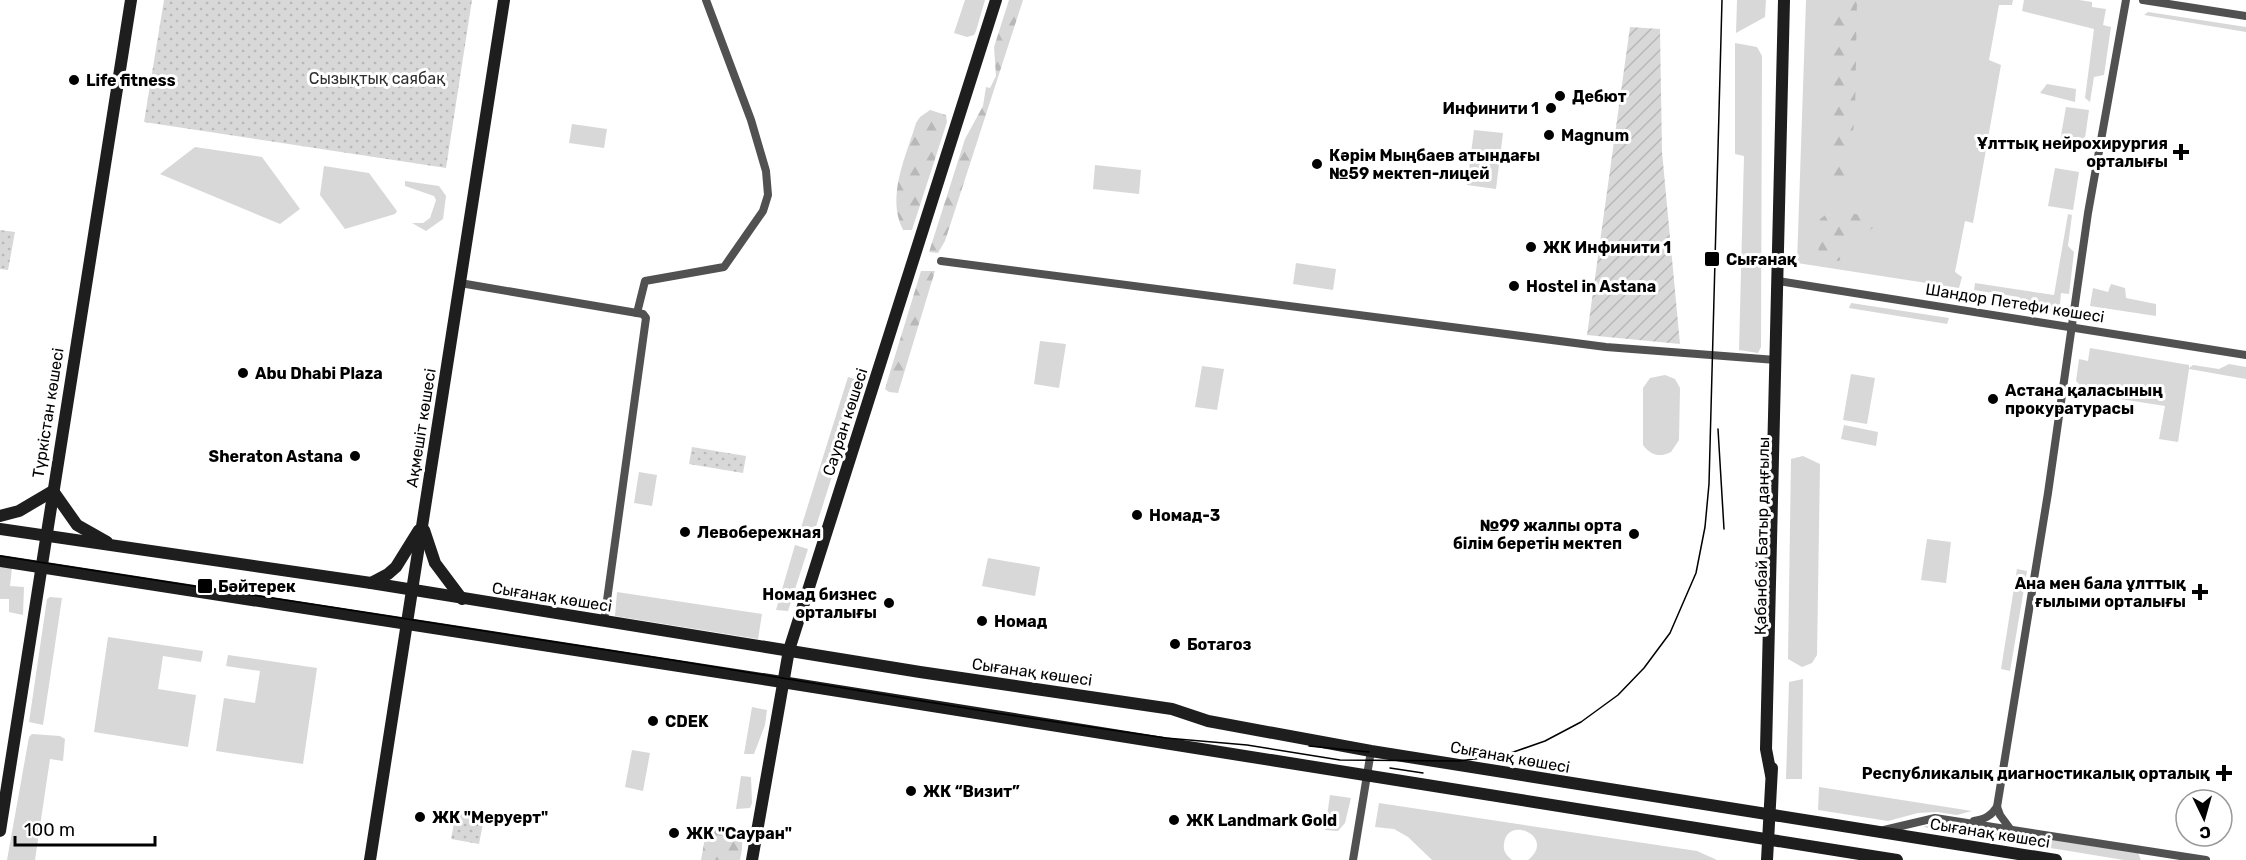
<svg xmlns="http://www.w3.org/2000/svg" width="2246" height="860" viewBox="0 0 2246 860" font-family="Rubik,sans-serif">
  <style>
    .grass { fill: #d8d8d8 }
    .forest { fill: url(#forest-firs) }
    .park { fill: url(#park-dots) }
    .garden { fill: url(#garden-furrows) }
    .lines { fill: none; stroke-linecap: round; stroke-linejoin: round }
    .street { stroke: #515151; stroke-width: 8 }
    .secondary { stroke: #1e1e1e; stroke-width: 12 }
    .tram { stroke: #000; stroke-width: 1.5 }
    .poi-dot { fill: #000; stroke: #fff; stroke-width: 2 }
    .labels { text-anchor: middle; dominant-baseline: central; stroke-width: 6; stroke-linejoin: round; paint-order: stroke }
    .park-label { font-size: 16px; fill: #2f2f2f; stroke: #fff }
    .poi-label { font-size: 16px; font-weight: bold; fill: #000; stroke: #fff; text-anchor: start }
    .street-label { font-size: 16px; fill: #000; stroke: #fff }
  </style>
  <defs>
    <pattern id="forest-firs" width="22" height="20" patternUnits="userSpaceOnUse" patternTransform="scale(1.5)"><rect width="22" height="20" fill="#d8d8d8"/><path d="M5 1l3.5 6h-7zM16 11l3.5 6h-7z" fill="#b8b8b8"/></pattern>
    <pattern id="park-dots" width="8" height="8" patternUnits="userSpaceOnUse" patternTransform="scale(1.5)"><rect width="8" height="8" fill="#d8d8d8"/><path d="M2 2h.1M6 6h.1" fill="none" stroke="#b8b8b8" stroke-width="1.8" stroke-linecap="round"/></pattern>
    <pattern id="garden-furrows" width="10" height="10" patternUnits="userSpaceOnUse" patternTransform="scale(1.5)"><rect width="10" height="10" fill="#d8d8d8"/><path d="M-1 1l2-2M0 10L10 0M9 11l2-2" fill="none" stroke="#b8b8b8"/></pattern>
  </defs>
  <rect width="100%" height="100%" fill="#fff"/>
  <!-- grass -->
  <g class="grass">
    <path d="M965,0H985L976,31L974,35L967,37L954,33Z"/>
    <path d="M1737,0H1766L1765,17L1736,33Z"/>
    <path d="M1806,0H2013L2012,5H1999L1989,60L2001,65L1973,223L1965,221L1955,272L1962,277L1959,288L1797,263Z"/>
    <path d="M2024,0H2079L2092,2V7L2106,9L2103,25L2111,27L2104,75L2094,77L2090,102L2085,98L2094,29L2022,11Z"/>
    <path d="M2148,12L2246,27V32L2144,15Z"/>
    <path d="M1735,43L1757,47L1762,56L1761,347L1758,353L1739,350L1744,156L1735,154Z"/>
    <path d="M2047,84L2076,89L2075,102L2040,93Z"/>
    <path d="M2066,107L2089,110L2084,145L2060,141Z"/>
    <path d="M572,124L607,129L604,148L569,143Z"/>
    <path d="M1474,130L1503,133L1496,189L1467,185Z"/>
    <path d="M195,147L262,157L300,209L280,224L160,174Z"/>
    <path d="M1095,165L1141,170L1139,194L1093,189Z"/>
    <path d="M324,166L369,173L397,211L395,214L345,229L320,195Z"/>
    <path d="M2055,168L2079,172L2073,210L2048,206Z"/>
    <path d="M405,181L439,186L446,196L443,219L426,231L412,223H423L430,218L436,200L434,196L405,186Z"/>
    <path d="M2068,214L2072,215L2068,246L2074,252L2069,294L2061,293L2060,304L2050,311L2023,306L2019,297L1974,290L1975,283L2054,295Z"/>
    <path d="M1296,263L1336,269L1333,290L1293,284Z"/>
    <path d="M2111,284L2125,288L2126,298L2156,304V316L2090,306L2093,288L2108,292Z"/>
    <path d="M1851,303L1949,318L1947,324L1849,308Z"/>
    <path d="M1040,341L1066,344L1059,388L1034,384Z"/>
    <path d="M2090,348L2189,365V368L2193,365L2219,369L2229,364L2246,367V379L2189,369L2178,442L2159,439L2165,406L2095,395L2084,384L2083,388L2076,381L2079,359L2088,361Z"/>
    <path d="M1202,366L1224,369L1217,410L1195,407Z"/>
    <path d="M1851,374L1875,378L1867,424L1843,420Z"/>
    <path d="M1665,375L1675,379L1680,388L1679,440L1671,452C1660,458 1650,455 1643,445V388L1650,378Z"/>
    <path d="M848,377L855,379L861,385L813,536L799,534Z"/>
    <path d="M1844,425L1878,432L1876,446L1841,439Z"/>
    <path d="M1803,456L1820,464L1817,655L1812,663L1802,667L1788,659L1791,459Z"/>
    <path d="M639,472L657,475L652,506L634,503Z"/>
    <path d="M1927,539L1951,542L1946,583L1921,580Z"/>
    <path d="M795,545L808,549L788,611L776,610Z"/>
    <path d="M988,558L1040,567L1035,596L982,586Z"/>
    <path d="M0,566L12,568L10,586L24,587L23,615L9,612V599H0Z"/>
    <path d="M2017,569L2027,571L2010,671L2001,669Z"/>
    <path d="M617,592L762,614L758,639L615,616Z"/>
    <path d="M50,597L62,598L43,725L29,722L47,599Z"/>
    <path d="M108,637L203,651L201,662L163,656L158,689L196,695L188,747L94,732Z"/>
    <path d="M228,655L317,668L303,764L216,751L224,698L255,703L260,671L226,666Z"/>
    <path d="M1803,679L1802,779H1786L1789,682Z"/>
    <path d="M752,707L767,710L765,725L754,754H744Z"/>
    <path d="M32,734L60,736L65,739L63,761L50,759L35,860H7L29,737Z"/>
    <path d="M632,750L650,753L643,791L625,787Z"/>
    <path d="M741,776L751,777L752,803L750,808L736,809Z"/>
    <path d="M1819,787L1972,811L1957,815L1937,812L1918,813L1888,821L1818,810Z"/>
    <path d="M1330,795L1351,798L1345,823L1338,831L1325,830Z"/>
    <path d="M1379,803L1697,851L1717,860H1528C1557,837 1507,814 1504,844C1503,851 1506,855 1512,860H1432L1408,837L1394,829L1375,827Z"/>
    <path d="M1942,822L2138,853L2141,860H2124L1923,827Z"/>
  </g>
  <!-- forest -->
  <g class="forest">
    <path d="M1009,0H1023L945,241L938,253L929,252L965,139L983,106L986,87L990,88L996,76L994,47Z"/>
    <path d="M1828,0H1857L1855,115L1846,188L1830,177L1827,140L1834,123L1828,108Z"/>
    <path d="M930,110L946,115L947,122L912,230H903C886,196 906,157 916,123L920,117Z"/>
    <path d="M1832,210L1884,219L1855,242L1839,261L1818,259L1820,219Z"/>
    <path d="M921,271H935L898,393L889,392L885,389L887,382Z"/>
    <path d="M707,826L737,830C745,840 742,848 740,860H701Z"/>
  </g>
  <!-- park -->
  <g class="park">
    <path d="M164,0H472L446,168L144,122Z"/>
    <path d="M0,230L15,232L8,270L0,269Z"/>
    <path d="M692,447L746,456L743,473L689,464Z"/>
    <path d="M456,813L484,818L479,844L451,839Z"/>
  </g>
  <!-- garden -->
  <path class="garden" d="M1630,27L1660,29L1662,152L1680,344L1587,335Z"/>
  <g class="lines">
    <!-- street -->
    <g class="street">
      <path d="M2143,0L2246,16"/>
      <path d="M941,261L1606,347L1776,360"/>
      <path d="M1778,281L2246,355"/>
      <path d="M460,283L637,313L643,314L646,318L604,622"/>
      <path d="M637,313L645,281L724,267L763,211L768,195L766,171L751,120L706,0"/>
      <path d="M1974,821C1985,819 1991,816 1997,807"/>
      <path d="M1884,830L1935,818L2206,860"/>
      <path d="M2011,830L2000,815L1997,807L2048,493L2088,213L2126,0"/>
      <path d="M1353,860L1371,751"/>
    </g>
    <!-- secondary -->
    <g class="secondary">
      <path d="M0,516L19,511L53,491L77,525L107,542"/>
      <path d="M0,529L371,583L920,672L1172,709L1208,721L1371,751L2056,860"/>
      <path d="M424,530L435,563L462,599"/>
      <path d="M0,561L782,682L1897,860"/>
      <path d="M371,583L388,574L396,567L419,530"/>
      <path d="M1771,775L1766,749L1784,0"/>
      <path d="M0,831L131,0"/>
      <path d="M370,860L504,0"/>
      <path d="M752,860L789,650L996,0"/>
      <path d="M1767,860L1772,768"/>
    </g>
    <!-- tram -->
    <g class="tram">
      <path d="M1718,429L1724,529"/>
      <path d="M0,556L678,661L996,713L1166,738L1247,745L1340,760L1459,761L1505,755L1545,741L1581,722L1618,695L1644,668L1670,633L1696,573L1705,527L1709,484L1722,0"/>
      <path d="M1309,746L1369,752"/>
      <path d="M1390,768L1423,773"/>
    </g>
  </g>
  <!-- markers -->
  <g class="poi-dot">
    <circle cx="74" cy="80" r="6"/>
    <circle cx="1560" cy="96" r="6"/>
    <circle cx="1551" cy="108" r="6"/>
    <circle cx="1549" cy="135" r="6"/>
    <path d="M2178 143h6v6h6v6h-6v6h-6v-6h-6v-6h6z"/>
    <circle cx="1317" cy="164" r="6"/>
    <circle cx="1531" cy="247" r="6"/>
    <rect x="1704" y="251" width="16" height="16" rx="3"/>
    <circle cx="1514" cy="286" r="6"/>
    <circle cx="243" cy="373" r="6"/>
    <circle cx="1993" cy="399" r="6"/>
    <circle cx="355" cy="456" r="6"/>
    <circle cx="1137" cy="515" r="6"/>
    <circle cx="685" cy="532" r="6"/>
    <circle cx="1634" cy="534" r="6"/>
    <rect x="197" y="578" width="16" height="16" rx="3"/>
    <path d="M2197 583h6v6h6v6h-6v6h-6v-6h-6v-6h6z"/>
    <circle cx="889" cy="603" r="6"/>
    <circle cx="982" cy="621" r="6"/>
    <circle cx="1175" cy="644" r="6"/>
    <circle cx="653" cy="721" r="6"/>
    <path d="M2221 764h6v6h6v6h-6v6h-6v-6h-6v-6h6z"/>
    <circle cx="911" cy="791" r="6"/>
    <circle cx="420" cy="817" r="6"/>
    <circle cx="1174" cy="820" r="6"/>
    <circle cx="674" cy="833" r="6"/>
  </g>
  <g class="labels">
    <!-- park labels -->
    <g class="park-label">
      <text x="377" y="78">Сызықтық саябақ</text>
    </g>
    <!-- poi labels -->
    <g class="poi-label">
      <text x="86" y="80">Life fitness</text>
      <text x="1572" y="96">Дебют</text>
      <text x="1539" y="108" text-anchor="end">Инфинити 1</text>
      <text x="1561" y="135">Magnum</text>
      <text x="2168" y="143" text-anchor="end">Ұлттық нейрохирургия<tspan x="2168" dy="18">орталығы</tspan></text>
      <text x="1329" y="155">Кәрім Мыңбаев атындағы<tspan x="1329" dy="18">№59 мектеп-лицей</tspan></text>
      <text x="1543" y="247">ЖК Инфинити 1</text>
      <text x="1726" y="259">Сығанақ</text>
      <text x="1526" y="286">Hostel in Astana</text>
      <text x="255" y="373">Abu Dhabi Plaza</text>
      <text x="2005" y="390">Астана қаласының<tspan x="2005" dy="18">прокуратурасы</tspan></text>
      <text x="343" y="456" text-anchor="end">Sheraton Astana</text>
      <text x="1149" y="515">Номад-3</text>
      <text x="1622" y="525" text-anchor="end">№99 жалпы орта<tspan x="1622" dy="18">білім беретін мектеп</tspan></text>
      <text x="697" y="532">Левобережная</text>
      <text x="2186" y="583" text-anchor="end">Ана мен бала ұлттық<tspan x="2186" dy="18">ғылыми орталығы</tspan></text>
      <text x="218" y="586">Бәйтерек</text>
      <text x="877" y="594" text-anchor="end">Номад бизнес<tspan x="877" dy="18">орталығы</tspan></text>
      <text x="994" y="621">Номад</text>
      <text x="1187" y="644">Ботагоз</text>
      <text x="665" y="721">CDEK</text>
      <text x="2210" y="773" text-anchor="end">Республикалық диагностикалық орталық</text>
      <text x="923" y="791">ЖК “Визит”</text>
      <text x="432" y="817">ЖК "Меруерт"</text>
      <text x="1186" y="820">ЖК Landmark Gold</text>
      <text x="686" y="833">ЖК "Сауран"</text>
    </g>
    <!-- street labels -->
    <g class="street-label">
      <text transform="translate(2015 303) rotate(9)">Шандор Петефи көшесі</text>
      <text transform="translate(48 413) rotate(-81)">Түркістан көшесі</text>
      <text transform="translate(845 422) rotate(-72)">Сауран көшесі</text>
      <text transform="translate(421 428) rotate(-81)">Ақмешіт көшесі</text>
      <text transform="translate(1762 536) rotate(-89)">Қабанбай Батыр даңғылы</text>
      <text transform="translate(552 597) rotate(9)">Сығанақ көшесі</text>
      <text transform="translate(1032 672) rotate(8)">Сығанақ көшесі</text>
      <text transform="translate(1510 757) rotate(10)">Сығанақ көшесі</text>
      <text transform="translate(1990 833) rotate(9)">Сығанақ көшесі</text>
    </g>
  </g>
  <!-- north arrow -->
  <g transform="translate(2204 818) rotate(175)"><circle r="28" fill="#ffffff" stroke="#999999" stroke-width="1.5"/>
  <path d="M0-4.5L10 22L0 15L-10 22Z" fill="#000000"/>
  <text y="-9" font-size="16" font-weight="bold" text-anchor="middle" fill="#000000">С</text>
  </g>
  <!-- scale -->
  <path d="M15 836v9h140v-9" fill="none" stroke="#000000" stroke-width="3"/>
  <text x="24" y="836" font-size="18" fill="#000000" stroke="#ffffff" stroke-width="4.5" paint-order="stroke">100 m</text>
</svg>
